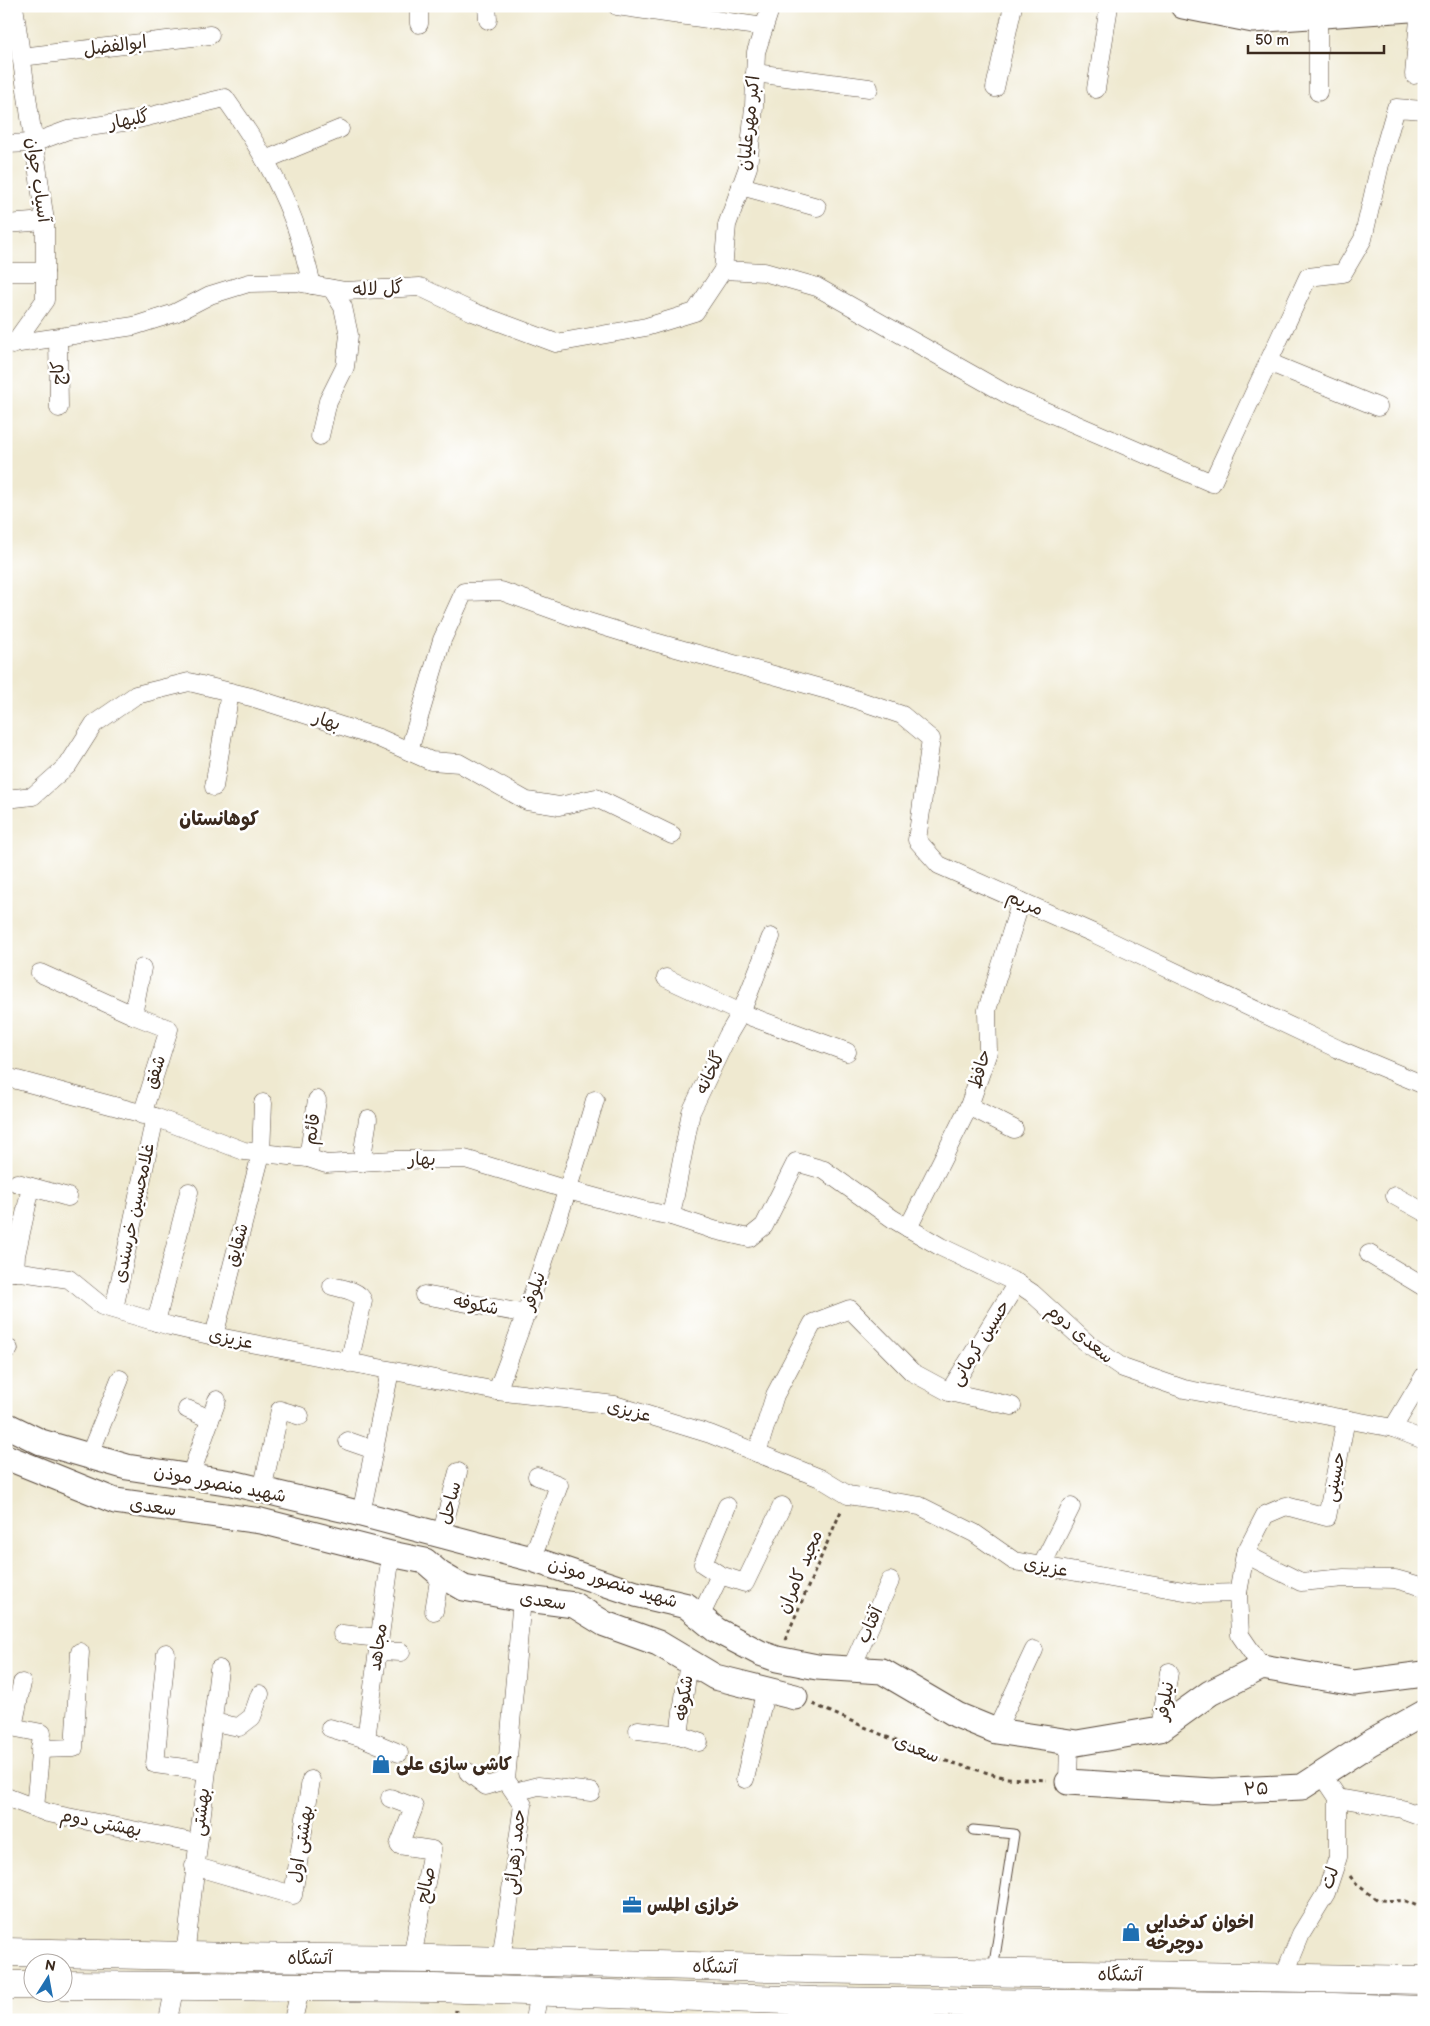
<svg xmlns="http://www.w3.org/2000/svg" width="1430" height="2026" viewBox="0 0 1430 2026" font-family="'Balsamiq Sans','Playpen Sans Arabic',sans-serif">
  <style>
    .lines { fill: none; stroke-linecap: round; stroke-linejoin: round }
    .lane-casing { stroke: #564739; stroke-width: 11 }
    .street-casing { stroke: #564739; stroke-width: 19 }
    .secondary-casing { stroke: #564739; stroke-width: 27 }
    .primary-casing { stroke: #564739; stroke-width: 29 }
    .path { stroke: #564739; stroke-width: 3; stroke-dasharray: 4 4; stroke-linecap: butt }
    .lane { stroke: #fff; stroke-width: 9 }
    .street { stroke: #fff; stroke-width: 18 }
    .secondary { stroke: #fff; stroke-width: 25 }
    .primary { stroke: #fff; stroke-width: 28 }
    .labels { text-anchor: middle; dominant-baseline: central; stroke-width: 5; stroke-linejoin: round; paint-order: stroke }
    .street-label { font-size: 18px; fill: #3b2a1e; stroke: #fff }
    .poi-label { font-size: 18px; font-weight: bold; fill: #3b2a1e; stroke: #fff; text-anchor: start }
    .neighbourhood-label { font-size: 19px; font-weight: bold; fill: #3b2a1e; stroke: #fff }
  </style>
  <rect width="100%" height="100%" fill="#fff"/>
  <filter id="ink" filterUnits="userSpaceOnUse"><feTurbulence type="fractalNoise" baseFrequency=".02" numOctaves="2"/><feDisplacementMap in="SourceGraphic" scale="10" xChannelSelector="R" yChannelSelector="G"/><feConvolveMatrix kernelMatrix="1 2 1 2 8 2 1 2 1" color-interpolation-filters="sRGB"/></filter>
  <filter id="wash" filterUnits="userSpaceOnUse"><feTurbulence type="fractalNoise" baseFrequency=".0096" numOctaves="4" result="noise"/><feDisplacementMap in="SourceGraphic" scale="20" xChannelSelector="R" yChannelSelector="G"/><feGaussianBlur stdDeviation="1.12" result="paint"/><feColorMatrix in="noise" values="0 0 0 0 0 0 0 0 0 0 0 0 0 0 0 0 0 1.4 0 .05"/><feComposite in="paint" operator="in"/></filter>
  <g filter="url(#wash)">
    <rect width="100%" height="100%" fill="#efe9d0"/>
  </g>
  <g filter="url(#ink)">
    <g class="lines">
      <!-- lane casing -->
      <g class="lane-casing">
        <path id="lane" d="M973,1830L1014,1834L993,1970"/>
      </g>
      <!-- street casing -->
      <g class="street-casing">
        <g id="street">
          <path d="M419,6V24"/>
          <path d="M487,6L488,20"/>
          <path d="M617,6L764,27"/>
          <path d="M21,57L210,35"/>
          <path d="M755,73L869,88"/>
          <path d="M1414,75L1420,8"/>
          <path d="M995,88L1013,6"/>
          <path d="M1096,89L1109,6"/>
          <path d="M1318,92V15"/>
          <path d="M6,144L33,143L68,130L130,121L225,98C256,141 283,186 299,236C304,252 308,269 312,285"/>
          <path d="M265,160L340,129"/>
          <path d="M741,186L817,207"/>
          <path d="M6,224L45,221"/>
          <path d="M723,270L764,272L817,287L1010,396L1212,483L1308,277L1343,273L1363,239L1381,160L1396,108L1424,110"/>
          <path d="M6,272H45"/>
          <path d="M58,338L59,408"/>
          <path d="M6,345L134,326L175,313L210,295L249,283L296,282L345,291L420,287L473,312L556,343L646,327L695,312L723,270L727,225L748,167L754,107L756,52L771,6"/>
          <path d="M13,345L45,300V221L14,6"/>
          <path d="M1268,362L1378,407"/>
          <path d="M320,436L328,401L345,367L349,335L343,307L332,289"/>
          <path d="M409,751L442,640L464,592L501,591L579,619L651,641L831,691L902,715L931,739L917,840L939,865L1093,933L1338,1049L1424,1085"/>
          <path d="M214,787L230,692"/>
          <path d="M6,799L33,796L68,765L94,724L136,695L189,682L251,697L379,738L431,761L459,763L527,801L559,806L596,798L672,835"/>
          <path d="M40,973L133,1015L169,1029L142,1115"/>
          <path d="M666,978L741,1013L847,1052"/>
          <path d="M133,1015L142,968"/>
          <path d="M6,1077L155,1117L244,1151L308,1158L326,1164L394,1160L465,1159L568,1190L642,1210L671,1216L714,1230L749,1238L764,1226L796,1162L824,1170L893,1219L941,1247L1017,1283L1032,1293L1088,1344L1123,1368L1184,1389L1393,1428L1424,1440"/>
          <path d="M969,1106L1014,1129"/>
          <path d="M308,1158L317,1100"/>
          <path d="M361,1163L368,1119"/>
          <path d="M17,1183L68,1197"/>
          <path d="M1395,1196L1424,1212"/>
          <path d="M671,1216L691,1112L728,1035L741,1013L771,937"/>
          <path d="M908,1228L969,1106L988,1052L987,1010L1021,901"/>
          <path d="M1369,1254L1424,1287"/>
          <path d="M6,1272H21L69,1279L102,1306L170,1326L214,1336L497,1391L615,1405L710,1434L820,1478L848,1495L920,1506L974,1533L1014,1561L1201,1594L1238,1593"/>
          <path d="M15,1272L16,1255L31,1187"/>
          <path d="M332,1286C342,1289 359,1290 363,1301L349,1363"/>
          <path d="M424,1295L527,1314"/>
          <path d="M114,1309L155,1117"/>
          <path d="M156,1322L189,1192"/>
          <path d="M214,1336L261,1154L263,1103"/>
          <path d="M6,1348L9,1349"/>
          <path d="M497,1391C534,1295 566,1198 595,1100"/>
          <path d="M949,1392L1012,1406"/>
          <path d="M187,1409L210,1419"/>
          <path d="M1393,1428L1424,1376"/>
          <path d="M348,1441L374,1450"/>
          <path d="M757,1453L775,1395L813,1323L850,1309L912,1372L949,1392L1017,1283"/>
          <path d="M89,1456L120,1379"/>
          <path d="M190,1477L217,1400"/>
          <path d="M262,1490L280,1410L300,1416"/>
          <path d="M727,1506L703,1564L720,1575L745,1583L782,1506"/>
          <path d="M361,1514L390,1371"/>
          <path d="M441,1535L458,1472"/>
          <path d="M1245,1554L1301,1582L1344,1578L1395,1579L1424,1587"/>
          <path d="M532,1559L559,1485L537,1476"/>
          <path d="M1041,1567L1071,1507"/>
          <path d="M434,1611L440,1574"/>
          <path d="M700,1617L720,1575"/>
          <path d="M342,1634L379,1638"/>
          <path d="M378,1651L401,1652"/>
          <path d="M166,1653L155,1764L206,1771"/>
          <path d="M1262,1667L1240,1635L1238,1593L1245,1554L1265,1515L1286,1506L1327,1517L1346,1419"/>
          <path d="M851,1669L890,1581"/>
          <path d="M212,1722L239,1727L252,1717L260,1694"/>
          <path d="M6,1726L42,1733L35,1808"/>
          <path d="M13,1727L22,1683"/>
          <path d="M330,1728L366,1739L399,1753"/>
          <path d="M1160,1729L1169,1672"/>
          <path d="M638,1730L679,1735L699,1742"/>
          <path d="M996,1731L1034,1650"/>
          <path d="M679,1735L689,1661"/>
          <path d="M366,1739L391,1554"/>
          <path d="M40,1749L74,1748L80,1652"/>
          <path d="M468,1772L486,1786L506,1780"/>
          <path d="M745,1779L766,1689"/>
          <path d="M1068,1782L1069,1742"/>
          <path d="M515,1792L538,1786L591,1792"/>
          <path d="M6,1797L48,1813L197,1843"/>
          <path d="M390,1798L414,1807L399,1845L432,1850L412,1958"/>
          <path d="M1338,1798L1402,1809L1424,1817"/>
          <path d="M194,1866L293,1895L311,1780"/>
          <path d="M185,1956L219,1669"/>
          <path d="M501,1960L523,1805L506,1780L522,1599"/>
          <path d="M1283,1978L1301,1934L1326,1893L1338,1857V1798L1322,1774"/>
          <path d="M168,2020L175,1985"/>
          <path d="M293,2020L301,1986"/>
          <path d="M534,2020L539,1991"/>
        </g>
      </g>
      <!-- secondary casing -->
      <g class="secondary-casing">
        <g id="secondary">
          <path d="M1183,6L1253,20L1424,8"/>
          <path d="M6,1425L41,1442L127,1467L232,1483L342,1509L532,1559L636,1594L687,1606L716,1630L760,1653L777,1659L817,1667L882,1671L957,1715L996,1731L1077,1743L1160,1729L1210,1693L1262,1667L1354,1683L1424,1674"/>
          <path d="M6,1457L115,1501L261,1521L391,1554L425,1561L440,1574L464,1588L512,1597L574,1605L605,1624L658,1643L715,1677L795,1697"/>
          <path d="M1068,1782L1212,1791L1302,1787L1370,1743L1424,1713"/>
        </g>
      </g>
      <!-- primary casing -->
      <g class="primary-casing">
        <g id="primary">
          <path d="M6,1952L235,1957L431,1959L806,1969L1424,1980"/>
          <path d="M6,1985H32"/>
          <path d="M62,1985L435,1988L817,2001L1334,2007L1424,2010"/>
        </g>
      </g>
      <!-- path -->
      <g class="path">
        <path d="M785,1640L841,1511"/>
        <path d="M813,1704L932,1757L1006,1778L1047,1780"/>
        <path d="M1350,1876L1356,1884L1378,1900L1406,1901L1424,1909"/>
        <path d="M455,2020L456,2010"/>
      </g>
      <!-- lane -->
      <use href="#lane" class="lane"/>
      <!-- street -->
      <use href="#street" class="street"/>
      <!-- secondary -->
      <use href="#secondary" class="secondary"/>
      <!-- primary -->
      <use href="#primary" class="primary"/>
    </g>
  </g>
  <!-- icons -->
  <defs>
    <g id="shop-bare" transform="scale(1.5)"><path d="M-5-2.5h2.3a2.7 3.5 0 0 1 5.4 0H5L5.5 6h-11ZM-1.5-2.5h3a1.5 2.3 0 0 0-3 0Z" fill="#1f6fb2" stroke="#fff" stroke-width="2.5" paint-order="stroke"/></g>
    <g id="office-bare" transform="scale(1.5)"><path d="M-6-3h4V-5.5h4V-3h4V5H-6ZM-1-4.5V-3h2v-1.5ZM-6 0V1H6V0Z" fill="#1f6fb2" stroke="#fff" stroke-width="2.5" paint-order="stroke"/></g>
  </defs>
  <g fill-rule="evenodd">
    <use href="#shop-bare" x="381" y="1764"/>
    <use href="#office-bare" x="632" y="1905"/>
    <use href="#shop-bare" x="1131" y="1932"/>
  </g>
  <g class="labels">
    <!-- street labels -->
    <g class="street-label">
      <text transform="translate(115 46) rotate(-7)">ابوالفضل</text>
      <text transform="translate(129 120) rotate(-11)">گلبهار</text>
      <text transform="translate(749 123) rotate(-84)">اکبر مهرعلیان</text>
      <text transform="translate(38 180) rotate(82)">آسیاب جوان</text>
      <text transform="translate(378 289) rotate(-3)">گل لاله</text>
      <text transform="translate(58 373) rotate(-91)">کاج</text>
      <text transform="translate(327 721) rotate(18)">بهار</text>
      <text transform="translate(1025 903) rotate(24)">مریم</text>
      <text transform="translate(980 1069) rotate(-74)">حافظ</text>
      <text transform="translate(155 1072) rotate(-72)">شفق</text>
      <text transform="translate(710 1073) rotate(-64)">گلخانه</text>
      <text transform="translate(312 1129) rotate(-81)">قائم</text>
      <text x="422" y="1159">بهار</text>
      <text transform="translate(134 1213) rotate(-78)">غلامحسین خرسندی</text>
      <text transform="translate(237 1245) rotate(-75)">شقایق</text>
      <text transform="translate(534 1291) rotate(-71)">نیلوفر</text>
      <text transform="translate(476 1305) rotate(11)">شکوفه</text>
      <text transform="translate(1080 1334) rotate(40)">سعدی دوم</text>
      <text transform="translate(231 1339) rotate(12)">عزیزی</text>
      <text transform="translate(980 1343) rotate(-58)">حسین کرمانی</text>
      <text transform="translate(629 1411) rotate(14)">عزیزی</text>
      <text transform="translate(1335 1477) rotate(-79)">حسینی</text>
      <text transform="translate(220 1484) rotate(11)">شهید منصور موذن</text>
      <text transform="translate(450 1503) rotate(-75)">ساحل</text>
      <text transform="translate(153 1507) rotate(8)">سعدی</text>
      <text transform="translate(1046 1567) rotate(11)">عزیزی</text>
      <text transform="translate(800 1572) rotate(-67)">مجید کامران</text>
      <text transform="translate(613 1583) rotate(17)">شهید منصور موذن</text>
      <text transform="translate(543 1601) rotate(8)">سعدی</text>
      <text transform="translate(870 1625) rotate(-66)">آفتاب</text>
      <text transform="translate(378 1647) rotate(-82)">مجاهد</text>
      <text transform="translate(684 1698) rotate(-82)">شکوفه</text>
      <text transform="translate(1165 1701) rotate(-81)">نیلوفر</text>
      <text transform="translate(917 1749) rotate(22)">سعدی</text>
      <text transform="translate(1256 1789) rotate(-3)">۲۵</text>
      <text transform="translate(201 1812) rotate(-83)">بهشتی</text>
      <text transform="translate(101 1823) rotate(11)">بهشتی دوم</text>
      <text transform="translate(301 1844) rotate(-81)">بهشتی اول</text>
      <text transform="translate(515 1852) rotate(-84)">حمد زهرائی</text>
      <text transform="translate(1330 1878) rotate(-71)">لت</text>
      <text transform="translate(426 1885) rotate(-79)">صالح</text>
      <text x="310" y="1958">آتشگاه</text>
      <text transform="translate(715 1967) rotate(2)">آتشگاه</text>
      <text transform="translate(1120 1975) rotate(1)">آتشگاه</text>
    </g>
    <!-- poi labels -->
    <g class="poi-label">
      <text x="396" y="1764">کاشی سازی علی</text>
      <text x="647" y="1905">خرازی اطلس</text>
      <text x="1146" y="1922">اخوان کدخدایی<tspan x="1146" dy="21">دوچرخه</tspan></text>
    </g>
    <!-- neighbourhood labels -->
    <g class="neighbourhood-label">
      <text x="219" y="819">کوهانستان</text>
    </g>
  </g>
  <!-- margin -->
  <rect width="1430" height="2026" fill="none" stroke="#fff" stroke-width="25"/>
  <!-- north arrow -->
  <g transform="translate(48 1978) rotate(11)"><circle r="24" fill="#ffffff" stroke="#b1aaa5"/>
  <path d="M0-4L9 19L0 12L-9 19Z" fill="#1f6fb2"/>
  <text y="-8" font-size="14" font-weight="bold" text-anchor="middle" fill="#3b2a1e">N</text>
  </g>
  <!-- scale -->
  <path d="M1248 45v8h136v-8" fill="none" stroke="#3b2a1e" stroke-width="2.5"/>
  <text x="1255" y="45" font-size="15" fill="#3b2a1e" stroke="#ffffff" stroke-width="4" paint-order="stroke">50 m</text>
</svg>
